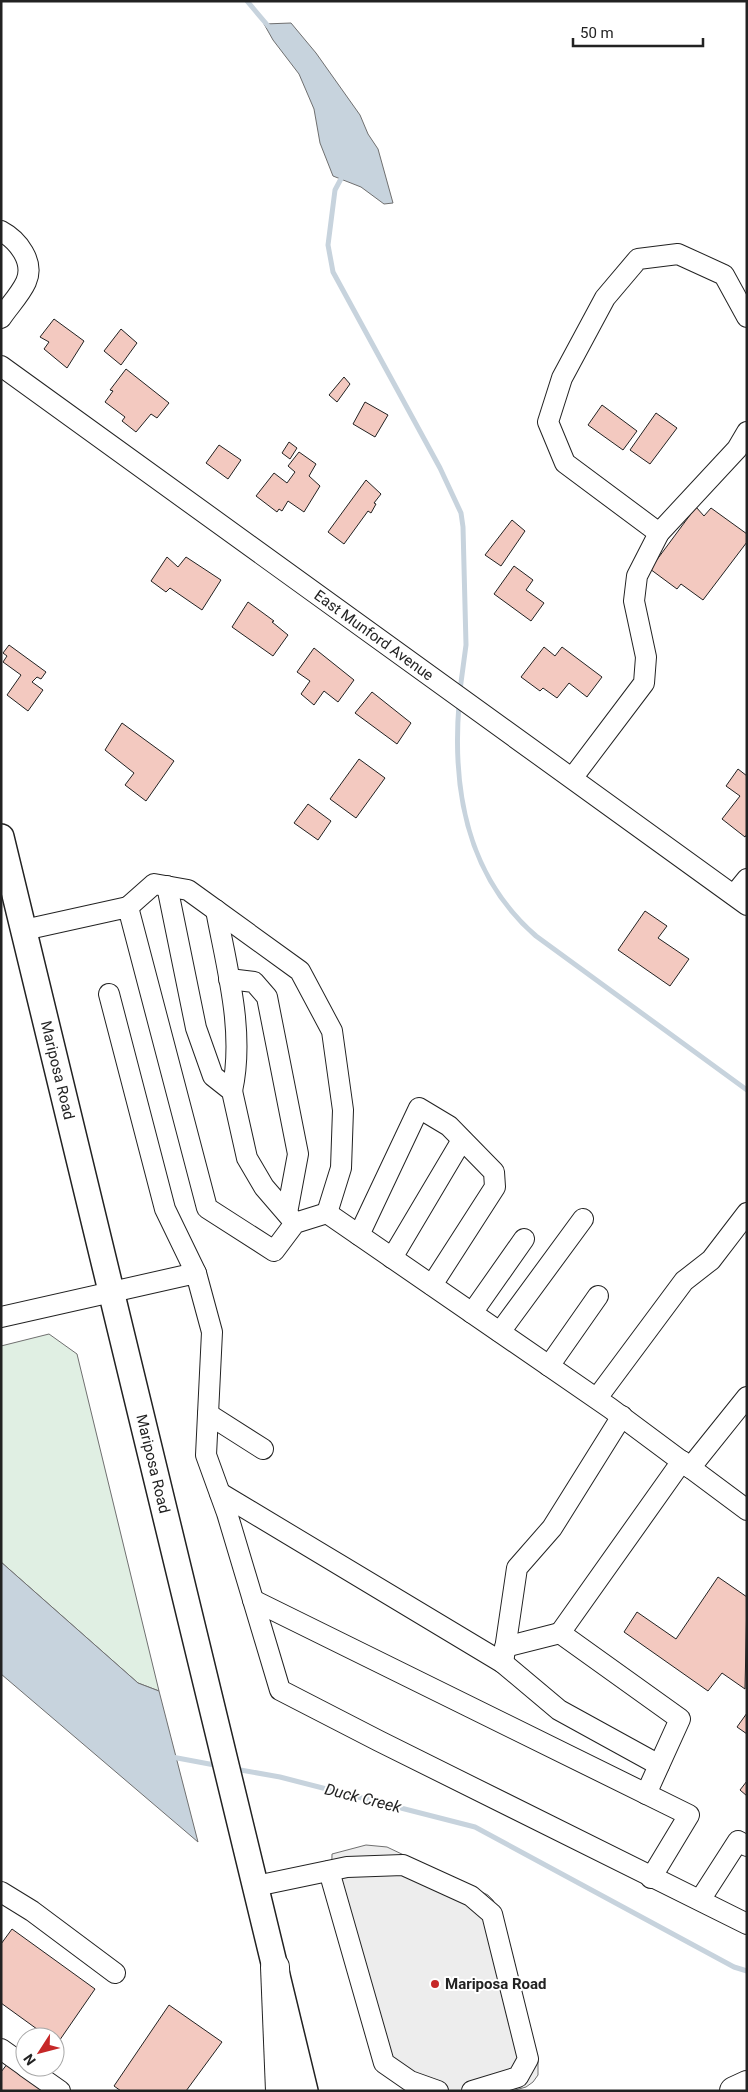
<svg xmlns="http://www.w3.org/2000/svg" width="748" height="2092" viewBox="0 0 748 2092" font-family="Roboto,sans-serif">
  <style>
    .green { fill: #e0efe3; stroke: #6f6f6f }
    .parking { fill: #ededed; stroke: #6f6f6f }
    .water { fill: #c7d3dd; stroke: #6f6f6f }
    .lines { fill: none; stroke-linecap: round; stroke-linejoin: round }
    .stream { stroke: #c7d3dd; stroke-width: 5 }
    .building { fill: #f3c9c0; stroke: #222 }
    .minor-casing { stroke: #222; stroke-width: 22 }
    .major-casing { stroke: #222; stroke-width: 28 }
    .highway-casing { stroke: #222; stroke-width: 30 }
    .minor { stroke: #fff; stroke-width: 20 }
    .major { stroke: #fff; stroke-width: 25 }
    .highway { stroke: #fff; stroke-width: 28 }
    .poi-dot { fill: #c62828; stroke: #fff; stroke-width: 2 }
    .labels { text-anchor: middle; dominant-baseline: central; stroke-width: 4; stroke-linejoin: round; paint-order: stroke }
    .street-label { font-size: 15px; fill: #222; stroke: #fff }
    .poi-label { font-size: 15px; font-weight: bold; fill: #222; stroke: #fff; text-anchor: start }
    .water-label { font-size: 16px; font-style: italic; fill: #222; stroke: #fff }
  </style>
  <rect width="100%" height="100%" fill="#fff"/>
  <!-- green -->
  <path class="green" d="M49,1334L77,1354L159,1691L138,1683L1,1562V1346Z"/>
  <!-- parking -->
  <path class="parking" d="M366,1845L387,1847L488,1895L493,1900L498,1910L538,2059V2075L533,2082L526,2087L512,2091H410L388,2078L379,2070L331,1904L332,1854Z"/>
  <!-- water -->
  <g class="water">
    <path d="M291,23L316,53L360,115L368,134L378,149L393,203L384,204L361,187L333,176L320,143L314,109L299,74L273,40L264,24Z"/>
    <path d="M1,1562L138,1683L159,1691L198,1842L1,1674Z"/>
  </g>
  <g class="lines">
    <!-- stream -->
    <g class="stream">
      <path d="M247,1L269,27"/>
      <path d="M343,175L335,190L328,245L333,272L440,468L461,513L463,527L466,645L460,690"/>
      <path d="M459,704C452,791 467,876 536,936L747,1090"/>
      <path d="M172,1757L220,1766"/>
      <path d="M235,1769L280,1777L475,1827L734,1967L747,1971"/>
    </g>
  </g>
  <!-- building -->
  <g class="building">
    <path d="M54,319L84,341L67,368L44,349L49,342L40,337Z"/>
    <path d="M121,329L137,343L121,365L104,351Z"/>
    <path d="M126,369L169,403L157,418L151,414L136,432L122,421L125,417L105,402L113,391L110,390Z"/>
    <path d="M344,377L350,384L337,402L329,395Z"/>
    <path d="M365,402L388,415L375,437L353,424Z"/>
    <path d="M602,405L637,431L623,450L588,425Z"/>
    <path d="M656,413L677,428L650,464L630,450Z"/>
    <path d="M289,442L297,448L290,459L282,453Z"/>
    <path d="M219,445L241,460L228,479L206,463Z"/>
    <path d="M299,452L316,464L309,476L320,486L304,512L288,501L282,511L279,509L277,512L256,496L274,473L287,483L295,472L288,466Z"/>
    <path d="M366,480L381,494L374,503L376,504L371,513L368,511L344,544L328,532Z"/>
    <path d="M696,507L704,516L711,508L747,534V542L703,600L681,584L677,589L650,569Z"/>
    <path d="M512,520L525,531L501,566L485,555Z"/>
    <path d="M167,557L178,567L186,557L221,580L202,610L170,588L166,592L151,581Z"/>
    <path d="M514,566L533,580L526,590L544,603L531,621L494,594Z"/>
    <path d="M248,602L274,621L272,622L288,635L273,656L232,627Z"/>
    <path d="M9,645L46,672L41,679L37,677L32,682L43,690L28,711L7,695L21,675L3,662L7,656L3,653Z"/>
    <path d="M544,647L555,656L562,647L602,677L587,697L569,683L557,698L543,688L540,691L521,677Z"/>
    <path d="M314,648L354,680L338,702L324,691L314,705L301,694L310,681L297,672Z"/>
    <path d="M372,692L411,723L397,744L355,713Z"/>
    <path d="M122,723L174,761L146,801L125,785L134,773L105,750Z"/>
    <path d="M359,759L385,778L356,818L330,799Z"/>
    <path d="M738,769L747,776V834L745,837L722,819L740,796L726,786Z"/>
    <path d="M308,804L331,821L318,840L294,823Z"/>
    <path d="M645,911L667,926L658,938L689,959L670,986L618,950Z"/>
    <path d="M718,1577L747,1597L745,1689L722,1673L708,1691L624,1632L637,1612L676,1639Z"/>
    <path d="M747,1713V1734L737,1727Z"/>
    <path d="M747,1781V1796L740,1790Z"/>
    <path d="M12,1929L95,1989L57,2044L55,2042V2037H48L1,2003V1944Z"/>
    <path d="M169,2005L222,2042L186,2091H121L114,2086Z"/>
    <path d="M8,2063L43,2088L41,2091H1V2072Z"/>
  </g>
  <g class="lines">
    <!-- minor casing -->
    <g class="minor-casing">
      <g id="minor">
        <path d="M1,231C18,240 35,262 26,282C20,295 9,306 1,318"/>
        <path id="s1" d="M1,366L747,905"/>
        <path d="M659,533L565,463L548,422L562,378L605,298L638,259L678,254L724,275L747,317"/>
        <path d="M573,777L644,683L646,657L634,601L637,576L659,533L737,449L747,432"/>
        <path d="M167,886L196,1028L213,1076L232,1091L247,1158L264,1187L295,1223"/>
        <path d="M734,895L747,879"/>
        <path d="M128,907L154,884L188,890L300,971L332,1031L343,1110L341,1168L327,1213"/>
        <path d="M216,910C227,969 245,1032 232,1091"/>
        <path d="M24,930L128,907L207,1208L274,1251L295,1223L327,1213L610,1408L747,1510"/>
        <path d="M229,979L254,982L267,997L298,1154L287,1213"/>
        <path d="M109,994L165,1209L196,1273"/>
        <path d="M359,1235L419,1108L449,1126L494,1172L495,1187L432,1285"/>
        <path d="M392,1258L462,1140"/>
        <path d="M472,1313L524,1239"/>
        <path d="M1,1317L196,1273L212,1332L206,1455L227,1513L280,1690L379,1741L747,1924"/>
        <path d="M500,1332L583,1219"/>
        <path d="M549,1366L598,1296"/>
        <path d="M597,1398L684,1281L711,1260L747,1213"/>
        <path d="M208,1414L263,1449"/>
        <path d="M690,1468L747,1397"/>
        <path d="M220,1493L503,1663L517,1568L552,1528L622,1416"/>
        <path d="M253,1600L689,1815L651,1878"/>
        <path d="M505,1647L560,1633"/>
        <path d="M503,1663L559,1710L659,1765"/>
        <path d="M646,1794L680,1719L560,1633L682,1461"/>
        <path d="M329,1871L384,2063L410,2081L438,2091"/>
        <path d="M256,1886L347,1867L403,1865L471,1896L492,1914L528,2059L518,2077L472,2091"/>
        <path d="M1,1892L32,1911L115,1973"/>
        <path d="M700,1900L738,1841L747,1846"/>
        <path d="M1,2049L25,2066"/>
        <path d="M26,2067L60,2091"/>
      </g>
    </g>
    <!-- major casing -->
    <g class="major-casing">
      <g id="major">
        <path id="s2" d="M1,837L305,2091"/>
      </g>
    </g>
    <!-- highway casing -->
    <g class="highway-casing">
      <g id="highway">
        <path d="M275,1967L280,2091"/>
        <path d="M734,2091L747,2085"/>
      </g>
    </g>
    <!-- minor -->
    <use href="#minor" class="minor"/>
    <!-- major -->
    <use href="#major" class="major"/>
    <!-- highway -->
    <use href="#highway" class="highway"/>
  </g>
  <!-- markers -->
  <circle class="poi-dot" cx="435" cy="1984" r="5"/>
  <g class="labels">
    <!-- street labels -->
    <g class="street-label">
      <text stroke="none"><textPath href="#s1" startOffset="460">East Munford Avenue</textPath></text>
      <text stroke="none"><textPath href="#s2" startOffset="240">Mariposa Road</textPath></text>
      <text stroke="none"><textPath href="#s2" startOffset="645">Mariposa Road</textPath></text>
    </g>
    <!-- poi labels -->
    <g class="poi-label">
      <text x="445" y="1984">Mariposa Road</text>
    </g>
    <!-- water labels -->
    <g class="water-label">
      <text transform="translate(363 1798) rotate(14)">Duck Creek</text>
    </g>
  </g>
  <!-- border -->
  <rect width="748" height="2092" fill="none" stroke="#222222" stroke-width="5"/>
  <!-- north arrow -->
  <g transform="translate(40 2052) rotate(234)"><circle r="24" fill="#ffffff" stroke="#a7a7a7"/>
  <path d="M0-4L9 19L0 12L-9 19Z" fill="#c62828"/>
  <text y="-8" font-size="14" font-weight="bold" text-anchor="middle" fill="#222222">N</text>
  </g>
  <!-- scale -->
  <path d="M573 38v8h130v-8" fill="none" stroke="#222222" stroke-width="2.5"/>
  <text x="580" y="38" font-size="15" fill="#222222" stroke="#ffffff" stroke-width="4" paint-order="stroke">50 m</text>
</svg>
